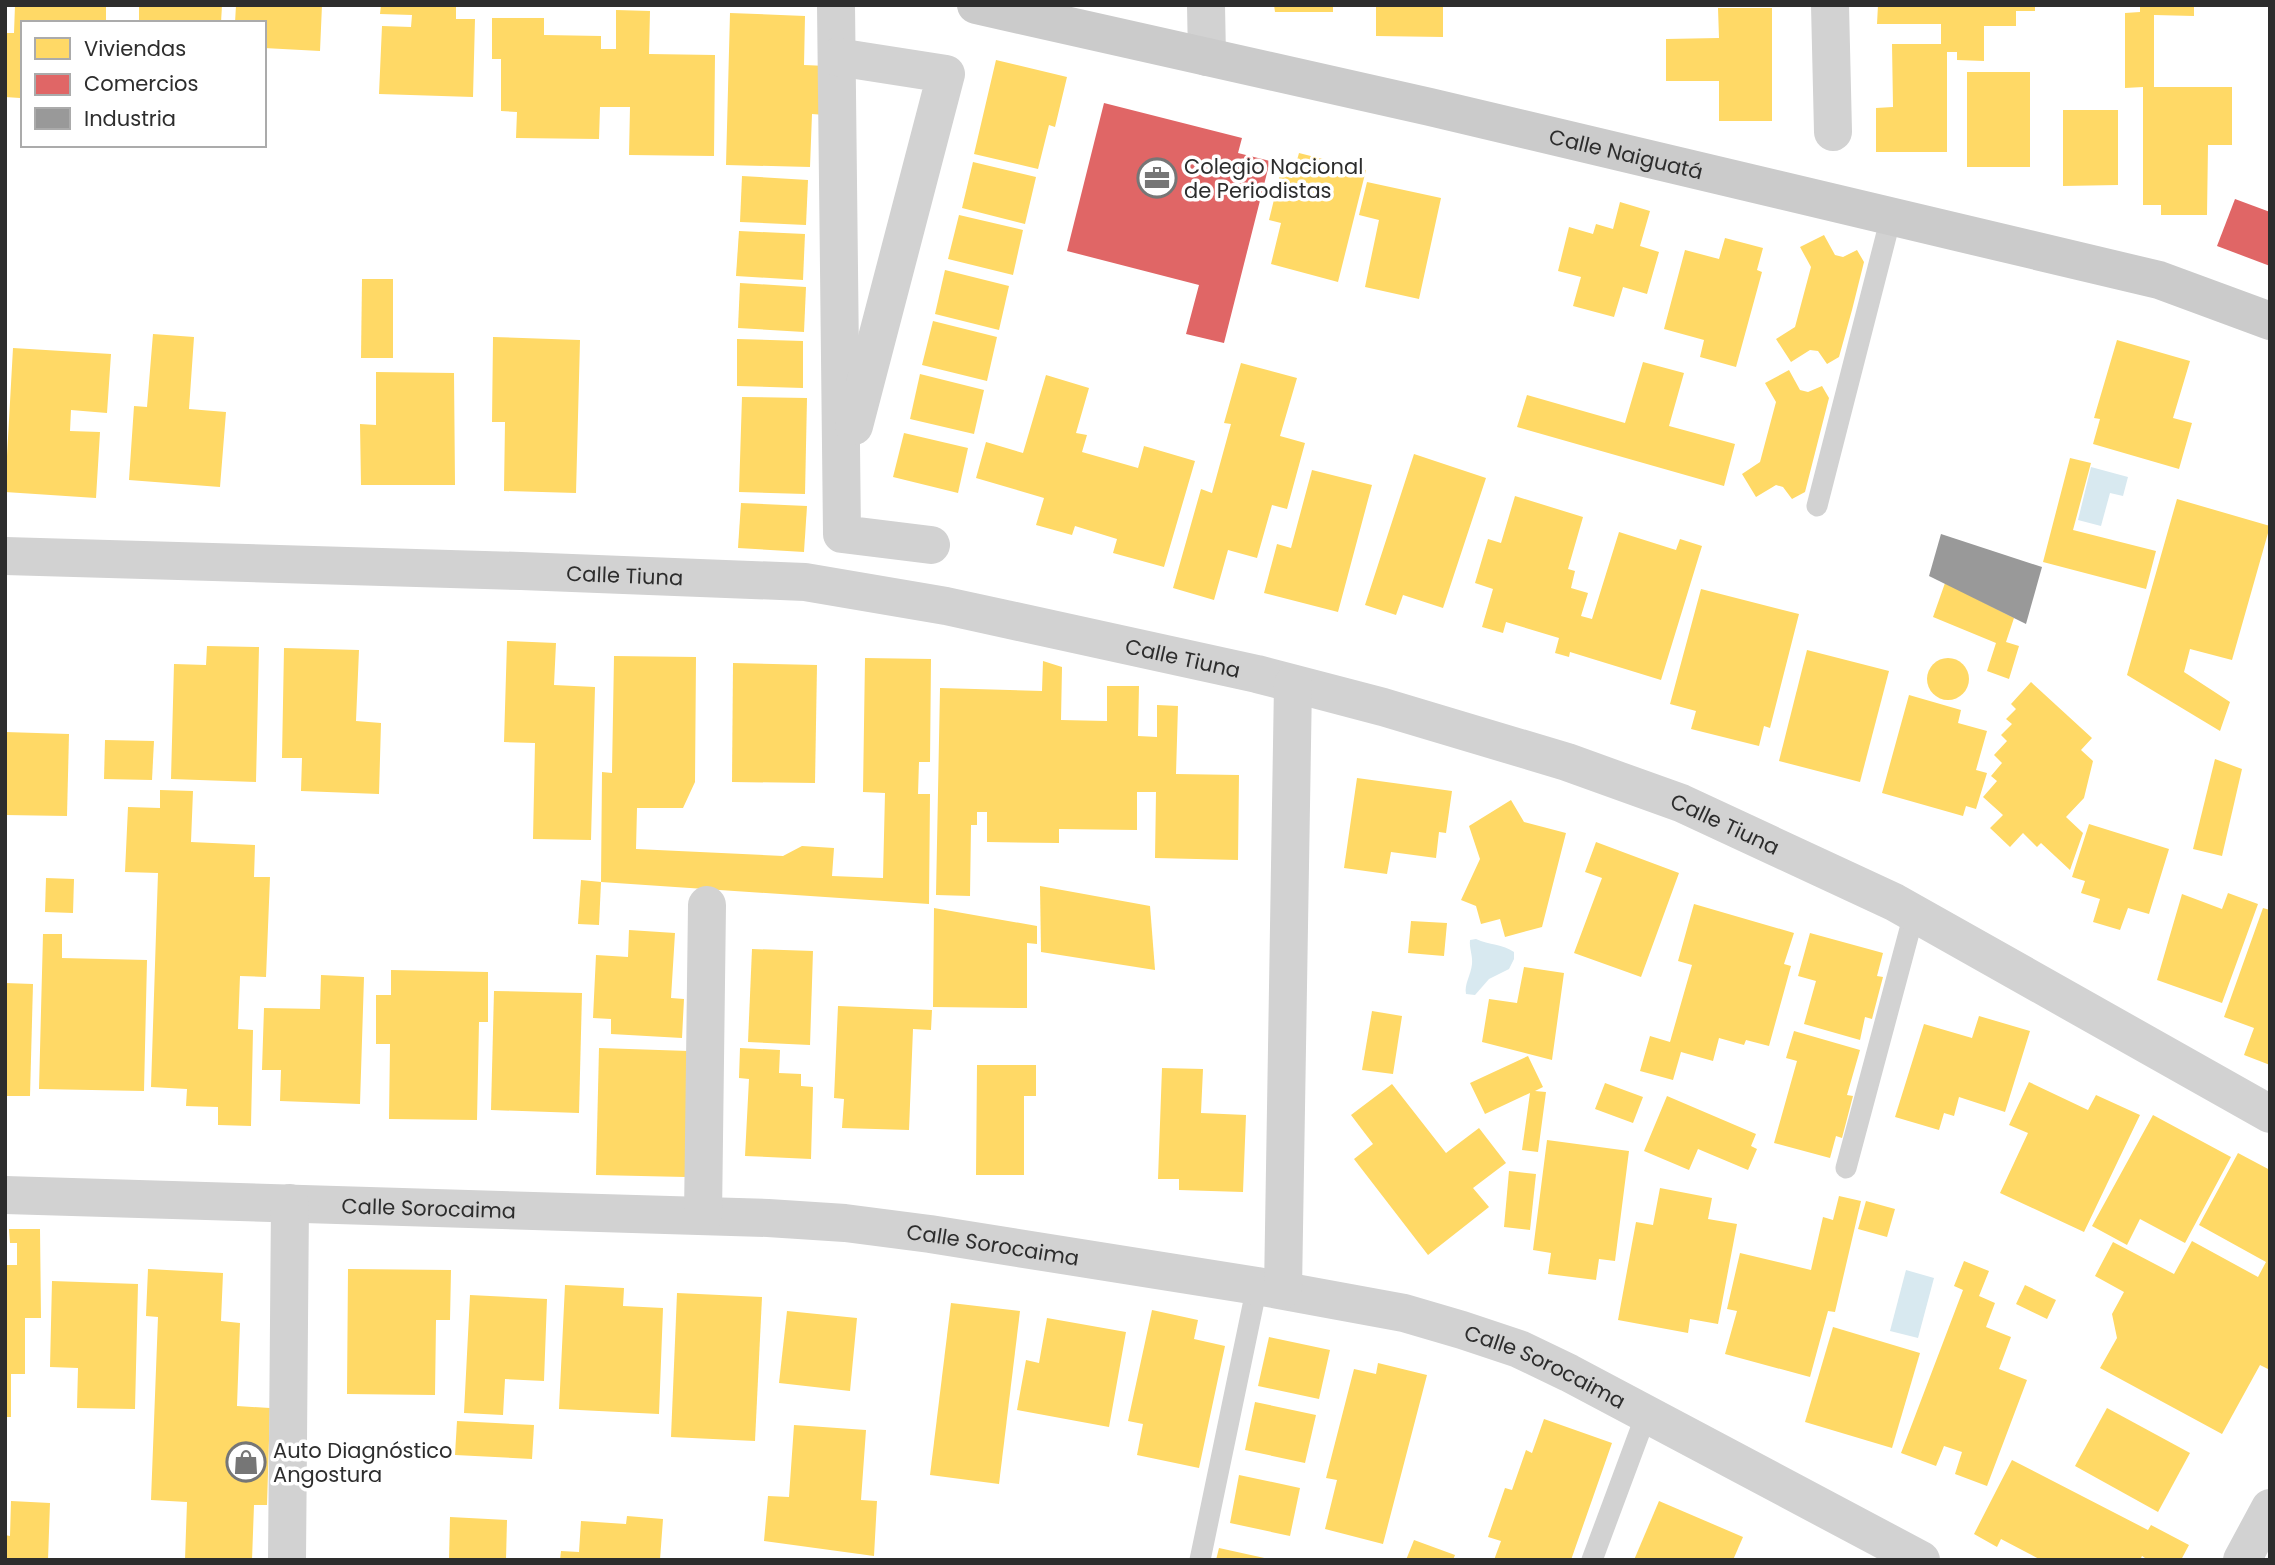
<svg xmlns="http://www.w3.org/2000/svg" width="2275" height="1565" viewBox="0 0 2275 1565" font-family="Poppins,sans-serif">
  <style>
    .water { fill: #d8e9f0 }
    .homes { fill: #ffd966 }
    .shops { fill: #e06666 }
    .industry { fill: #999 }
    .lines { fill: none; stroke-linecap: round; stroke-linejoin: round }
    .lane { stroke: #d2d2d2; stroke-width: 21 }
    .street { stroke: #d2d2d2; stroke-width: 38 }
    .secondary { stroke: #cbcbcb; stroke-width: 38 }
    .labels { text-anchor: middle; dominant-baseline: central; stroke-width: 7; stroke-linejoin: round; paint-order: stroke }
    .street-label { font-size: 21px; fill: #2d2d2d; stroke: #fff }
    .poi-label { font-size: 21px; fill: #2d2d2d; stroke: #fff; text-anchor: start }
  </style>
  <rect width="100%" height="100%" fill="#fff"/>
  <!-- water -->
  <g class="water">
    <path d="M2091,467L2128,477L2123,496L2110,493L2101,526L2078,520Z"/>
    <path d="M1476,939C1489,945 1503,944 1514,952V959L1509,969L1489,979L1475,995L1466,994C1464,984 1471,975 1472,964C1473,956 1469,948 1470,940Z"/>
    <path d="M1906,1270L1934,1278L1918,1338L1890,1331Z"/>
  </g>
  <!-- homes -->
  <g class="homes">
    <path d="M15,5H106V23H23L20,98L5,97V33H14Z"/>
    <path d="M139,5H222L221,23H139Z"/>
    <path d="M236,5H322L320,51L264,48V23H235Z"/>
    <path d="M381,5H456V19H475L473,97L379,94L382,26L411,27L412,15L380,14Z"/>
    <path d="M1274,5H1333V12H1275Z"/>
    <path d="M1376,5H1443V37L1376,36Z"/>
    <path d="M1878,5H2035V11H2016V26H1984V61L1957,60V52H1947V152H1876V108L1893,107L1892,44H1941V24H1877Z"/>
    <path d="M2140,5H2194V16L2154,15V87H2232V145H2208L2207,215H2161V205H2143V87L2125,88V13L2140,12Z"/>
    <path d="M1718,8H1772V121H1719V81H1666V39L1719,38Z"/>
    <path d="M616,10L650,11L649,54L715,55L714,156L629,155L630,107H600L599,139L516,138L517,112L501,111V59H492V18H544V35L601,36V49H616Z"/>
    <path d="M730,13L805,16L804,65L827,66L825,115L812,114L810,167L726,165Z"/>
    <path d="M996,60L1067,77L1055,127L1049,125L1038,169L974,154Z"/>
    <rect x="1967" y="72" width="63" height="95"/>
    <path d="M2063,110H2118V185L2063,186Z"/>
    <path d="M1299,153L1366,170L1338,282L1271,264L1281,223L1269,220L1280,175L1292,178Z"/>
    <path d="M973,162L1036,177L1025,224L962,208Z"/>
    <path d="M742,176L808,180L806,225L740,222Z"/>
    <path d="M1367,182L1441,198L1419,299L1365,287L1379,220L1359,215Z"/>
    <path d="M1620,202L1650,211L1640,246L1659,252L1647,294L1623,287L1614,317L1573,306L1581,277L1558,271L1569,227L1593,234L1596,224L1613,229Z"/>
    <path d="M959,215L1023,230L1013,275L948,259Z"/>
    <path d="M739,231L805,234L803,280L736,276Z"/>
    <path d="M1824,235L1835,255L1843,257L1857,250L1864,262L1852,310L1839,357L1827,364L1818,351L1810,350L1791,362L1776,339L1795,327L1811,267L1800,247Z"/>
    <path d="M1725,238L1763,248L1757,270L1762,272L1736,367L1700,357L1704,340L1664,329L1685,250L1719,259Z"/>
    <path d="M945,270L1009,286L999,330L935,314Z"/>
    <path d="M362,279H393V358H361Z"/>
    <path d="M740,283L806,287L804,332L738,328Z"/>
    <path d="M933,321L997,337L987,381L922,365Z"/>
    <path d="M153,334L194,337L189,409L226,412L220,487L129,480L134,406L147,407Z"/>
    <path d="M493,337L580,340L576,493L504,491L505,422H492Z"/>
    <path d="M737,339L803,341V388L737,386Z"/>
    <path d="M2117,340L2190,361L2173,418L2192,423L2179,469L2093,444L2100,419L2094,418Z"/>
    <path d="M13,348L111,354L107,413L71,410L70,431L100,432L96,498L5,492Z"/>
    <path d="M1643,362L1684,373L1669,426L1735,444L1724,486L1517,427L1527,395L1625,423Z"/>
    <path d="M1241,363L1297,378L1280,436L1305,443L1287,509L1272,505L1257,558L1228,550L1214,600L1173,588L1201,489L1212,493L1231,424L1224,423Z"/>
    <path d="M1789,370L1800,390L1808,392L1822,386L1829,398L1805,492L1792,499L1783,487L1776,485L1756,497L1742,474L1760,462L1776,402L1765,383Z"/>
    <path d="M376,372L454,373L455,485H361L360,424L376,425Z"/>
    <path d="M920,374L984,390L974,434L910,419Z"/>
    <path d="M1046,375L1089,388L1076,433L1087,435L1082,452L1138,468L1144,446L1195,461L1164,567L1113,553L1117,539L1075,526L1072,535L1036,525L1044,498L976,478L986,442L1023,453Z"/>
    <path d="M742,397L807,398L805,494L739,492Z"/>
    <path d="M904,433L968,448L958,493L893,477Z"/>
    <path d="M1414,454L1486,478L1443,608L1403,595L1396,615L1365,605Z"/>
    <path d="M2070,458L2091,463L2073,530L2156,551L2146,589L2043,562Z"/>
    <path d="M1312,470L1372,485L1338,612L1264,593L1277,544L1291,548Z"/>
    <path d="M1515,496L1583,517L1568,569L1575,571L1571,588L1588,593L1581,616L1592,619L1619,532L1676,550L1680,539L1702,546L1661,680L1570,652L1569,657L1555,653L1559,638L1506,622L1503,633L1482,627L1493,589L1475,583L1488,539L1501,543Z"/>
    <path d="M2177,499L2270,526L2232,660L2190,649L2184,672L2230,702L2220,731L2127,675Z"/>
    <path d="M741,503L807,506L804,552L738,548Z"/>
    <path d="M1945,583L2014,618L2006,642L2019,646L2009,679L1987,671L1996,643L1933,617Z"/>
    <path d="M1701,589L1799,614L1770,728L1764,726L1759,746L1691,729L1696,711L1670,704Z"/>
    <path d="M507,641L556,643L554,685L595,687L591,840L533,839L535,743L504,742Z"/>
    <path d="M207,646L259,647L256,782L171,779L174,664L206,665Z"/>
    <path d="M284,648L359,650L356,721L381,723L379,794L301,791L302,758H282Z"/>
    <path d="M1807,650L1889,671L1860,782L1779,761Z"/>
    <path d="M614,656L696,657L695,782L683,808H637L636,849L783,856L802,846L834,848L832,876L883,878L885,793L863,792L865,658L931,659L930,762H919L918,794H930L929,904L601,882L602,772L612,773Z"/>
    <circle cx="1948" cy="679" r="21"/>
    <path d="M1043,661L1062,667L1061,720L1107,721V686H1139L1138,736L1157,737V705L1178,706L1176,774L1239,775L1238,860L1155,858L1156,792H1137V830L1059,829V843L987,842V812H977V825H971L970,896L936,895L940,688L1042,691Z"/>
    <path d="M733,663L817,665L815,783L732,782Z"/>
    <path d="M2031,682L2092,738L2081,750L2093,761L2084,798L2066,817L2083,833L2070,870L2041,843L2037,847L2023,833L2010,847L1990,828L2003,815L1983,797L1997,781L1991,776L2002,763L1994,755L2007,741L2001,735L2012,724L2006,719L2016,709L2011,704Z"/>
    <path d="M1909,695L1961,710L1958,723L1987,731L1976,770L1987,773L1976,809L1966,806L1963,816L1882,793Z"/>
    <path d="M5,732L69,734L67,816L5,815Z"/>
    <path d="M105,740L154,741L152,780L104,779Z"/>
    <path d="M2215,759L2242,769L2222,856L2193,849Z"/>
    <path d="M1357,778L1452,791L1446,833L1439,832L1436,858L1391,852L1387,874L1344,868Z"/>
    <path d="M160,790L193,791L191,842L255,845L254,877H270L266,977L240,976L238,1029L253,1030L251,1126L218,1125V1107L186,1106L187,1089L151,1087L158,873L125,872L128,807L160,808Z"/>
    <path d="M1511,800L1524,822L1566,833L1542,927L1505,937L1500,919L1481,924L1476,906L1461,900L1480,859L1469,826Z"/>
    <path d="M2089,824L2169,849L2149,914L2128,908L2120,930L2093,922L2100,899L2081,893L2085,881L2072,877Z"/>
    <path d="M1596,842L1679,873L1641,977L1574,953L1602,878L1585,872Z"/>
    <path d="M46,878L74,879L73,913L45,912Z"/>
    <path d="M581,880L601,882L599,925L578,924Z"/>
    <path d="M1040,886L1150,906L1155,970L1041,952Z"/>
    <path d="M2228,893L2258,904L2222,1003L2157,980L2182,894L2222,909Z"/>
    <path d="M1694,904L1794,933L1784,964L1791,966L1769,1046L1746,1040L1744,1045L1719,1038L1713,1061L1681,1052L1673,1080L1640,1071L1650,1036L1670,1042L1692,965L1678,961Z"/>
    <path d="M934,908L1037,926V944L1027,943V1008L933,1007Z"/>
    <path d="M2263,908L2270,910V1065L2244,1055L2254,1028L2224,1017Z"/>
    <path d="M1411,921L1447,923L1444,956L1408,953Z"/>
    <path d="M629,930L675,933L671,998L684,999L682,1038L611,1034V1019L593,1018L596,955L628,957Z"/>
    <path d="M1810,933L1883,953L1877,976L1883,977L1872,1019L1865,1017L1860,1040L1804,1024L1816,981L1798,976Z"/>
    <path d="M43,934H62V958L147,960L144,1091L39,1089Z"/>
    <path d="M752,949L813,951L810,1045L748,1042Z"/>
    <path d="M1524,967L1564,973L1552,1060L1482,1042L1489,999L1517,1003Z"/>
    <path d="M391,970L488,972V1022H479L477,1120L389,1119L390,1044H376V995H391Z"/>
    <path d="M321,975L364,977L360,1104L280,1101L281,1070H262L264,1008L320,1009Z"/>
    <path d="M5,983L33,984L30,1096H5Z"/>
    <path d="M494,991L582,993L579,1113L491,1110Z"/>
    <path d="M838,1006L932,1010L931,1030L913,1029L909,1130L842,1128L844,1099L834,1098Z"/>
    <path d="M1372,1011L1402,1016L1393,1074L1362,1070Z"/>
    <path d="M1979,1016L2030,1031L2005,1112L1959,1097L1954,1116L1944,1113L1939,1130L1895,1117L1924,1024L1972,1038Z"/>
    <path d="M1794,1031L1860,1050L1847,1095L1853,1096L1842,1138L1836,1136L1830,1158L1774,1143L1797,1061L1786,1058Z"/>
    <path d="M599,1048L689,1051L686,1177L596,1175Z"/>
    <path d="M740,1048L780,1050L779,1073L801,1074V1086L813,1087L811,1159L745,1156L749,1079L739,1078Z"/>
    <path d="M1528,1056L1543,1087L1535,1091L1546,1092L1538,1152L1522,1150L1530,1093L1485,1114L1470,1083Z"/>
    <path d="M977,1065H1036V1096H1024V1175H976Z"/>
    <path d="M1162,1068L1203,1069L1201,1113L1246,1115L1243,1192L1179,1190V1179H1158Z"/>
    <path d="M2029,1082L2088,1110L2096,1095L2140,1115L2084,1232L2000,1193L2028,1133L2009,1125Z"/>
    <path d="M1605,1083L1643,1097L1633,1123L1595,1109Z"/>
    <path d="M1392,1084L1446,1153L1479,1128L1506,1163L1473,1188L1489,1207L1428,1255L1354,1159L1373,1144L1351,1115Z"/>
    <path d="M1667,1096L1756,1134L1751,1146L1757,1149L1748,1170L1698,1149L1689,1170L1644,1151Z"/>
    <path d="M2153,1115L2231,1157L2185,1243L2140,1219L2127,1245L2092,1226Z"/>
    <path d="M1547,1140L1629,1151L1615,1261L1599,1259L1596,1280L1548,1274L1551,1253L1533,1250Z"/>
    <path d="M2238,1153L2270,1170V1370L2260,1365L2222,1434L2100,1368L2117,1338L2112,1314L2124,1292L2095,1276L2113,1242L2174,1274L2192,1241L2258,1277L2266,1262L2199,1225Z"/>
    <path d="M1509,1171L1536,1174L1530,1230L1504,1227Z"/>
    <path d="M1660,1188L1712,1198L1708,1219L1737,1224L1718,1324L1690,1319L1688,1333L1618,1320L1636,1222L1653,1225Z"/>
    <path d="M1839,1196L1861,1201L1835,1312L1828,1311L1810,1377L1725,1354L1737,1311L1727,1309L1740,1253L1811,1270L1823,1217L1833,1220Z"/>
    <path d="M1866,1201L1895,1209L1887,1237L1858,1229Z"/>
    <path d="M9,1229H40L41,1318H25V1374H11V1417H5V1265H17V1243H10Z"/>
    <path d="M1964,1261L1989,1271L1979,1296L1995,1303L1986,1327L2011,1337L1999,1369L2027,1380L1987,1486L1955,1474L1962,1452L1944,1446L1936,1466L1901,1453L1963,1290L1954,1286Z"/>
    <path d="M148,1269L223,1273L221,1321L240,1323L237,1406L270,1408L267,1505H254L252,1560H185L187,1502L151,1500L158,1317L146,1316Z"/>
    <path d="M348,1269L451,1270L450,1320H436L435,1395L347,1394Z"/>
    <path d="M52,1281L138,1284L135,1409L77,1408L78,1368L50,1367Z"/>
    <path d="M565,1285L624,1288L623,1306L663,1308L659,1414L559,1409Z"/>
    <path d="M2025,1285L2056,1300L2047,1319L2016,1304Z"/>
    <path d="M677,1293L762,1297L755,1441L671,1437Z"/>
    <path d="M470,1295L547,1299L544,1381L505,1379L503,1415L464,1413Z"/>
    <path d="M951,1303L1020,1311L999,1484L930,1475Z"/>
    <path d="M1152,1310L1198,1320L1194,1339L1225,1346L1199,1468L1137,1455L1143,1424L1128,1421Z"/>
    <path d="M787,1311L857,1318L850,1391L779,1383Z"/>
    <path d="M1047,1318L1126,1332L1109,1427L1017,1410L1026,1360L1039,1363Z"/>
    <path d="M1833,1327L1920,1353L1892,1448L1805,1422Z"/>
    <path d="M1269,1337L1330,1350L1319,1399L1258,1386Z"/>
    <path d="M1378,1363L1427,1375L1383,1544L1325,1529L1337,1480L1326,1478L1354,1369L1376,1374Z"/>
    <path d="M1255,1402L1316,1415L1305,1463L1245,1450Z"/>
    <path d="M2107,1408L2190,1453L2158,1512L2075,1466Z"/>
    <path d="M1544,1419L1612,1443L1571,1560H1494L1501,1541L1488,1537L1505,1488L1512,1490L1526,1450L1532,1453Z"/>
    <path d="M457,1421L534,1425L532,1459L455,1455Z"/>
    <path d="M794,1425L866,1430L861,1500L877,1501L874,1556L764,1541L768,1496L789,1497Z"/>
    <path d="M2012,1460L2148,1530L2151,1525L2189,1545L2181,1560H2148L2142,1556L2140,1560H2041L2001,1539L1997,1547L1974,1534Z"/>
    <path d="M1239,1475L1300,1488L1290,1536L1230,1523Z"/>
    <path d="M11,1501L50,1503L48,1560H5V1535L10,1536Z"/>
    <path d="M1659,1501L1743,1537L1733,1560H1634Z"/>
    <path d="M627,1516L663,1519L660,1560H560L561,1551L579,1552L581,1521L626,1524Z"/>
    <path d="M450,1517L507,1520L506,1560H449Z"/>
    <path d="M1414,1540L1455,1555L1453,1560H1406Z"/>
    <path d="M1219,1548L1269,1559V1560H1216Z"/>
  </g>
  <!-- shops -->
  <g class="shops">
    <path d="M1104,103L1242,138L1238,153L1270,161L1224,343L1186,334L1199,285L1067,251Z"/>
    <path d="M2235,199L2270,212V266L2217,246Z"/>
  </g>
  <!-- industry -->
  <path class="industry" d="M1941,534L2042,567L2026,624L1929,576Z"/>
  <g class="lines">
    <!-- lane -->
    <g class="lane">
      <path d="M1817,506L1891,217"/>
      <path d="M1846,1168L1914,914"/>
      <path d="M1200,1560L1257,1286"/>
      <path d="M1592,1560L1646,1415"/>
    </g>
    <!-- street -->
    <g class="street">
      <path d="M836,5L842,534L931,545"/>
      <path d="M1206,5L1207,57"/>
      <path d="M1830,5L1833,132"/>
      <path d="M837,57L946,74L854,426"/>
      <path id="s1" d="M5,556L521,571L805,582L946,606L1257,674L1383,707L1567,762L1681,803L1894,902L2270,1114"/>
      <path id="s2" d="M5,1195L768,1218L845,1223L930,1234L1257,1286L1404,1313L1462,1330L1519,1349L1569,1373L1921,1560"/>
      <path d="M703,1216L707,905"/>
      <path d="M1283,1290L1293,684"/>
      <path d="M287,1560L290,1203"/>
      <path d="M2242,1560L2270,1508"/>
    </g>
    <!-- secondary -->
    <path class="secondary" id="s3" d="M976,5L1430,107L2159,280L2270,321"/>
  </g>
  <!-- icons -->
  <defs>
    <g id="office-ring" transform="scale(2.0125)"><circle r="9.5" fill="#fff" stroke="#767676" stroke-width="1.5"/><path d="M-6-3h4V-5.5h4V-3h4V5H-6ZM-1-4.5V-3h2v-1.5ZM-6 0V1H6V0Z" fill="#767676"/></g>
    <g id="shop-ring" transform="scale(2.0125)"><circle r="9.5" fill="#fff" stroke="#767676" stroke-width="1.5"/><path d="M-5-2.5h2.3a2.7 3.5 0 0 1 5.4 0H5L5.5 6h-11ZM-1.5-2.5h3a1.5 2.3 0 0 0-3 0Z" fill="#767676"/></g>
  </defs>
  <g fill-rule="evenodd">
    <use href="#office-ring" x="1157" y="178"/>
    <use href="#shop-ring" x="246" y="1462"/>
  </g>
  <g class="labels">
    <!-- street labels -->
    <g class="street-label">
      <text stroke="none"><textPath href="#s3" startOffset="667">Calle Naiguatá</textPath></text>
      <text stroke="none"><textPath href="#s1" startOffset="620">Calle Tiuna</textPath></text>
      <text stroke="none"><textPath href="#s1" startOffset="1186">Calle Tiuna</textPath></text>
      <text stroke="none"><textPath href="#s1" startOffset="1754">Calle Tiuna</textPath></text>
      <text stroke="none"><textPath href="#s2" startOffset="424">Calle Sorocaima</textPath></text>
      <text stroke="none"><textPath href="#s2" startOffset="990">Calle Sorocaima</textPath></text>
      <text stroke="none"><textPath href="#s2" startOffset="1558">Calle Sorocaima</textPath></text>
    </g>
    <!-- poi labels -->
    <g class="poi-label">
      <text x="1184" y="166">Colegio Nacional<tspan x="1184" dy="24">de Periodistas</tspan></text>
      <text x="273" y="1450">Auto Diagnóstico<tspan x="273" dy="24">Angostura</tspan></text>
    </g>
  </g>
  <!-- border -->
  <rect width="2275" height="1565" fill="none" stroke="#2d2d2d" stroke-width="14"/>
  <!-- legend -->
  <rect x="21" y="21" width="245" height="126" fill="#ffffff" stroke="#ababab" stroke-width="2"/>
  <rect x="35" y="38" width="35" height="21" fill="#ffd966" stroke="#ababab" stroke-width="2"/>
  <text x="84" y="56" font-size="21" fill="#2d2d2d">Viviendas</text>
  <rect x="35" y="74" width="35" height="21" fill="#e06666" stroke="#ababab" stroke-width="2"/>
  <text x="84" y="91" font-size="21" fill="#2d2d2d">Comercios</text>
  <rect x="35" y="108" width="35" height="21" fill="#999999" stroke="#ababab" stroke-width="2"/>
  <text x="84" y="126" font-size="21" fill="#2d2d2d">Industria</text>
</svg>
